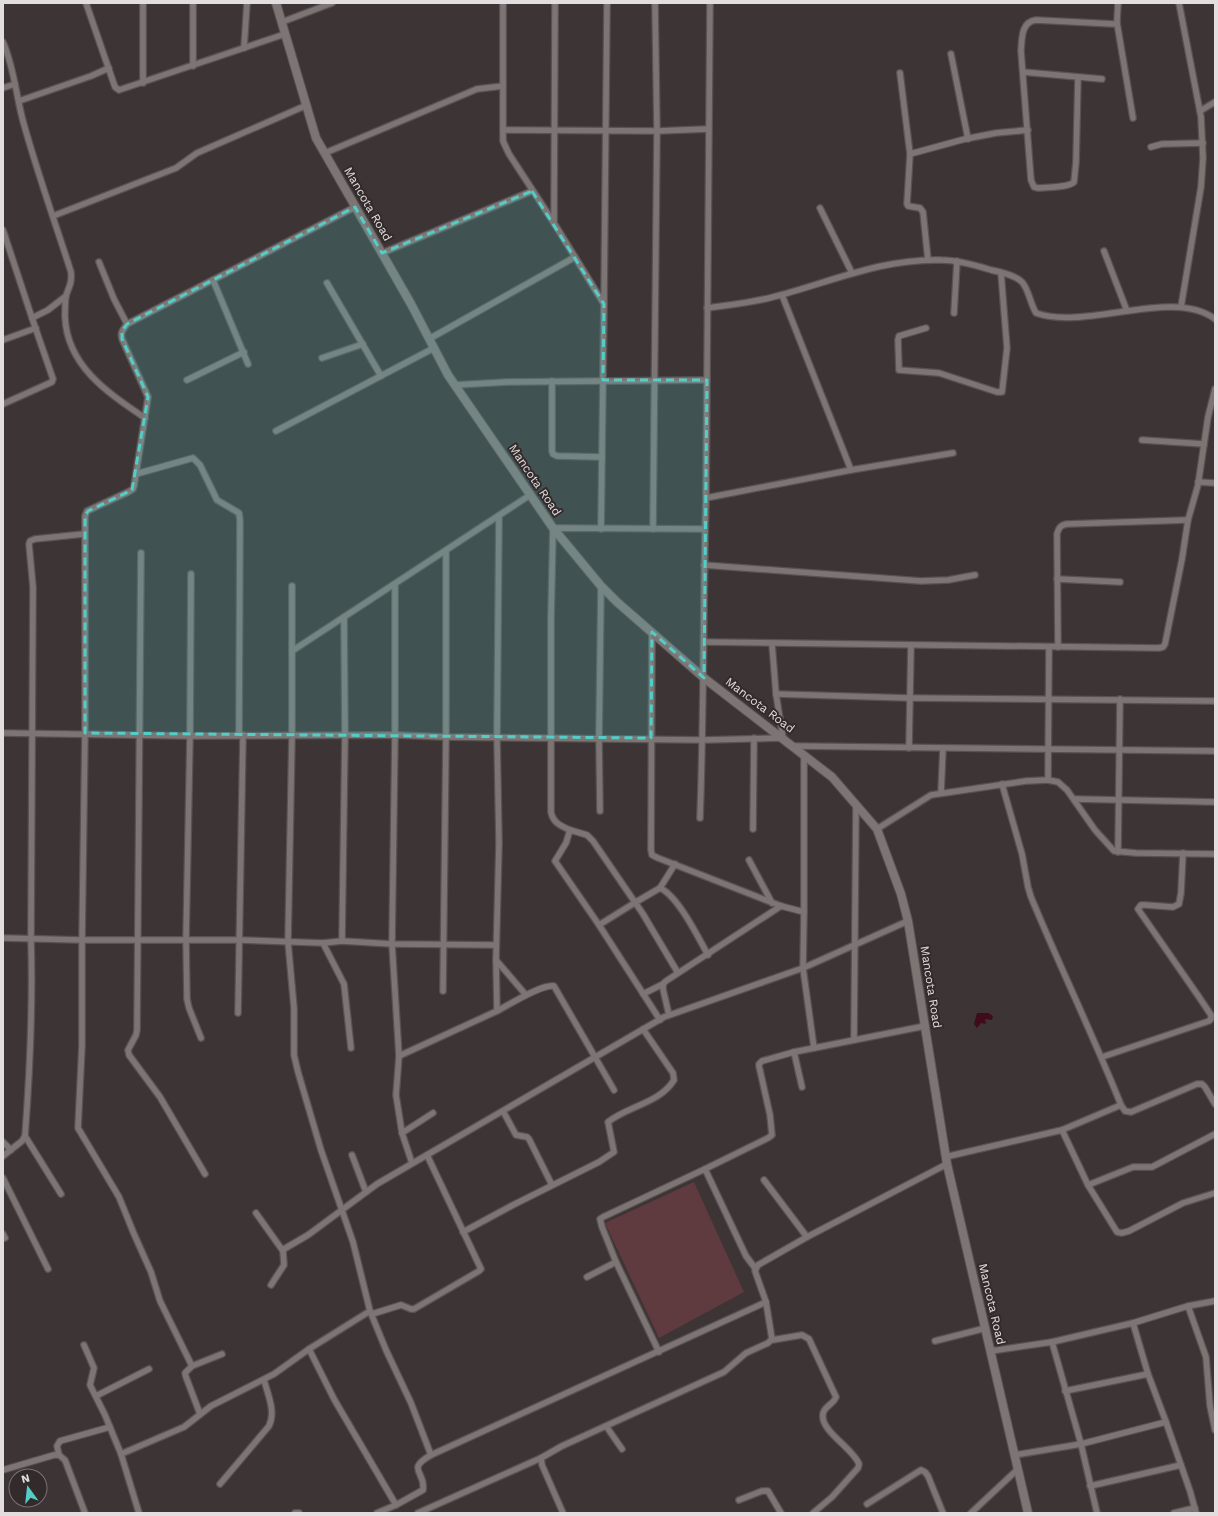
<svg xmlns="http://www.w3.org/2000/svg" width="1218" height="1516" viewBox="0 0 1218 1516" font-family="'Work Sans',sans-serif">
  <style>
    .green { fill: #5f3a3f }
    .water { fill: #410c19 }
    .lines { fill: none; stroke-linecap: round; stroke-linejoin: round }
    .minor-casing { stroke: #585253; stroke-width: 8 }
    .secondary-casing { stroke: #585253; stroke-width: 10 }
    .minor { stroke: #7d7474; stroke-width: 5.5 }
    .secondary { stroke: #7d7474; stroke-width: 8 }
    .marked { fill: #54cdc7; fill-opacity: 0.2; stroke: #54cdc7; stroke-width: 3; stroke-dasharray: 8 5; stroke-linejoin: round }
    .labels { text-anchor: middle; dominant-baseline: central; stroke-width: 4; stroke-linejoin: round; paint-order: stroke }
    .street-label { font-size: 12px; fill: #e2ddde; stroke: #322a2b }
  </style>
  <rect width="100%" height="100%" fill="#3c3435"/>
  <!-- green -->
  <path class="green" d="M694,1182L744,1292L659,1338L605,1223Z"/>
  <!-- water -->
  <path class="water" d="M977,1013H988L993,1016L992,1020L985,1019L986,1024L981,1023L977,1028L974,1024Z"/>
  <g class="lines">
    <!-- minor casing -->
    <g class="minor-casing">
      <g id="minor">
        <path d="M86,3L115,87L119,90L285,34"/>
        <path d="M143,3V83"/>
        <path d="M193,3V66"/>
        <path d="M503,3V130L657,131L708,129"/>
        <path d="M1179,3L1201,117L1203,158L1201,187L1181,307"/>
        <path d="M282,22L332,3"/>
        <path d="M1117,23L1133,118"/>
        <path d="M3,42C14,67 16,95 23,121C37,172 55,222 71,272C72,284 69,286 66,296C65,302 65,311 65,317C67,366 108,393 145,418"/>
        <path d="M244,48L247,3"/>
        <path d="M951,54L968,139"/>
        <path d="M1023,72L1102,79"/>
        <path d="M900,73L910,154"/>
        <path d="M1078,77L1076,162L1074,182C1068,188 1046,187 1038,188L1034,187L1031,180L1021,51C1022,38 1021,22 1036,20L1114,24L1117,23V21L1118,3"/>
        <path d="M3,88L15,84"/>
        <path d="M19,101L91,76L109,68"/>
        <path d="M1200,111L1215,102"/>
        <path d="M503,130V141L509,154L554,223L604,304L601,529"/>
        <path d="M1151,147L1162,144L1203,143"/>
        <path d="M325,153L477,89L503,86"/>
        <path d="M820,208L852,273"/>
        <path d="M53,216L176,168L197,153L307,105"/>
        <path d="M554,223L555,3"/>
        <path d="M3,230L32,318L48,310L66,296"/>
        <path d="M1104,251L1127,311"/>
        <path d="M382,253L532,191"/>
        <path d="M928,260L923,212L920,208L908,206L907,204L910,154L965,139L996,133L1028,130"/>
        <path d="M99,262L114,299L127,324"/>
        <path d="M213,280L248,364"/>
        <path d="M327,283L381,376"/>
        <path d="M782,295L851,470"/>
        <path d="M604,304L607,3"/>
        <path d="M707,308C729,305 751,303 773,297C828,283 882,258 941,260C958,260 975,265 991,270C1001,272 1015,275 1022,282C1029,290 1030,303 1036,313C1086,331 1173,287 1215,319"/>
        <path d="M954,313L957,261"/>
        <path d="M926,328L899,336L898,340L899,370L939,373L997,392H1002L1007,348L1001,273"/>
        <path d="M429,339L575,257"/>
        <path d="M3,340L36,328"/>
        <path d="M322,358L363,344"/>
        <path d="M187,380L244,352"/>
        <path d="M552,381V451L553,454L557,456L602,457"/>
        <path d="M455,385L507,382L707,380"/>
        <path d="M3,404L52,382L53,379L32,318"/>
        <path d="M276,431L434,348"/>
        <path d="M1142,440L1204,444"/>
        <path d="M136,474L193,458L200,465L217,500L239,513L240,520L239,735"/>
        <path d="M1198,482L1215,483"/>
        <path d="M706,498L851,470L953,453"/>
        <path d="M653,529L657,131L655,3"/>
        <path d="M141,553L137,1030L136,1035L128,1050L129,1055L160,1097L205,1174"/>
        <path d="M704,565L921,581L948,580L975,575"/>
        <path d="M191,574L190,736L186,940L187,999L189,1008L201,1038"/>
        <path d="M1057,579L1120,582"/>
        <path d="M395,584V735L392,944L399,1056L396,1095L402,1133L412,1163"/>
        <path d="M652,632L651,850L652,855L658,858L781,906L804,912L803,968L814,1048"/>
        <path d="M704,642L1159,648L1163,647L1165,644L1182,559L1188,520L1198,485L1208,417L1215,389"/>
        <path d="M1058,647L1057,534C1059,527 1061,525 1067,524L1188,520"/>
        <path d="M292,651L530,495"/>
        <path d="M776,694L909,698L1215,701"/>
        <path d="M3,733L190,736L395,735L446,737L703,740L783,738L776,694L772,644"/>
        <path d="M793,746L1215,751"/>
        <path d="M909,748L911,645"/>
        <path d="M1048,780L1058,782L1067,790L1095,830L1114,851L1136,853L1215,854"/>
        <path d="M1002,784L1022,854L1028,887L1031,897C1060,967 1093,1035 1121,1105L1125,1111L1131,1112L1197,1084H1202L1205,1087L1215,1104"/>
        <path d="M941,793L943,748"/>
        <path d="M1074,799L1215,802"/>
        <path d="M600,811L599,739L601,586"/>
        <path d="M700,818C704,711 703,605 706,498L710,3"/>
        <path d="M753,829L754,738"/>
        <path d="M877,829L931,795L1026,781L1048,780L1049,647"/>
        <path d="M570,830L587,835L593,841L643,914L678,973"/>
        <path d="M1118,852L1120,699"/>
        <path d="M749,860L772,903"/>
        <path d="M660,888L675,864"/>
        <path d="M804,912V755"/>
        <path d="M599,925L636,902L660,888C678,896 698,937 708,955"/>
        <path d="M3,938L82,940H239L323,943L342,941L392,944L496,945"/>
        <path d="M342,941L345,735L344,617"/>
        <path d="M323,943L344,984L351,1048"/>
        <path d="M496,960L526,995"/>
        <path d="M443,991L446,737V551"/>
        <path d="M643,994L663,984"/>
        <path d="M497,1011C509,1005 541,984 554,986L614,1090"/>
        <path d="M238,1013L243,735"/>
        <path d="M669,1015L663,989V984L666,981L781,906"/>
        <path d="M660,1020L599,925L555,861L566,843L570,830C561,826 553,823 551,812V618L553,528L705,529"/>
        <path d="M854,1040L856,804"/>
        <path d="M794,1052L802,1087"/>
        <path d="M399,1056L497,1011L496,960L499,843L497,737L499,516"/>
        <path d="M1102,1057L1209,1021L1211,1019V1015L1199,997L1138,909L1141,905H1145L1173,907L1179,904L1181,893L1183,853"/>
        <path d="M503,1111L516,1135L527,1137L529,1139L552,1185"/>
        <path d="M1062,1130L1088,1185L1117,1232L1122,1233L1129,1231L1183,1203L1215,1193"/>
        <path d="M402,1133L433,1113"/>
        <path d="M25,1136L61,1194"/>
        <path d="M3,1142L11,1150"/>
        <path d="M352,1155L366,1192"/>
        <path d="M3,1156L22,1141L25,1136C30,1070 33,1005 31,939L33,587L29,544L30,541L35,539L84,534"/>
        <path d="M945,1157L1062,1130L1121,1105"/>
        <path d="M705,1169L768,1138L772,1135L770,1115L759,1066V1064L762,1061L794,1052L925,1026"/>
        <path d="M3,1178L48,1269"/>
        <path d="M764,1180L807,1237"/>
        <path d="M1088,1185L1133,1167H1152L1215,1134"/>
        <path d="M256,1213L283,1251"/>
        <path d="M463,1232L513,1205L599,1162L614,1152L608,1122C628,1106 660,1103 674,1080L673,1073L643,1029"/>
        <path d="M3,1234L5,1238"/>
        <path d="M587,1277L616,1262"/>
        <path d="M271,1285L284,1265L283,1251L284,1249L308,1235L377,1184L664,1017L803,968L908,921"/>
        <path d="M1188,1306L1206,1357L1210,1406L1215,1430"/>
        <path d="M370,1311L386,1350L411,1403L431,1455"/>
        <path d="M372,1314L401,1305L411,1309H414L479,1271L481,1269L427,1155"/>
        <path d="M1133,1323L1148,1374L1166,1422L1190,1491L1196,1513"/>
        <path d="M772,1340L802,1335L809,1339L836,1397C834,1404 824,1406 823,1414C820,1431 853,1448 859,1464L858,1468L832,1497L813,1513"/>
        <path d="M935,1341L986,1328"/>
        <path d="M1052,1342L1081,1444L1097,1513"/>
        <path d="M84,1345L94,1368L90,1385L105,1415L121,1454"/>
        <path d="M309,1349L334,1399L396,1505"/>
        <path d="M991,1351L1052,1342L1133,1323L1188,1306L1215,1301"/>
        <path d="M659,1352L616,1262L602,1227L600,1219L603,1217L705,1169L746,1256L755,1268"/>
        <path d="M192,1366L160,1301L151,1272L134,1234L119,1197L78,1128L82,1045V940L85,733V516L87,511L128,492L133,489L134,486L148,397L122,339C120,332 123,330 127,324L355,207"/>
        <path d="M1065,1391L1148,1374"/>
        <path d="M96,1396L149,1369"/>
        <path d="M200,1414L186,1377L185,1373L192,1366L222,1354"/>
        <path d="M606,1426L622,1449"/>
        <path d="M59,1455L57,1446L60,1441L110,1427"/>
        <path d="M1015,1455L1081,1444L1166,1422"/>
        <path d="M3,1470L54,1455H59L65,1460L85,1513"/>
        <path d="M220,1484L269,1426C276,1412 268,1395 264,1380"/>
        <path d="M1090,1486L1181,1465"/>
        <path d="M739,1500L762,1491H768L781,1513"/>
        <path d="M867,1504L921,1470L925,1472L928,1476L943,1513"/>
        <path d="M139,1513L121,1454L184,1427L211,1406L274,1374L309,1349L370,1311L353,1242L321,1150L298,1072L294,1055V1008L288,942L292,736V586"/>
        <path d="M295,1513H299"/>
        <path d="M377,1513L396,1505L423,1490C426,1471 405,1470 431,1455L766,1302"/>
        <path d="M418,1513L541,1458"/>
        <path d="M563,1513L542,1465L541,1458L562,1446L724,1372L746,1353L768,1343L772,1339L766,1302L755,1271L758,1265L807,1237L947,1164"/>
        <path d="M971,1513L1018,1469"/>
        <path d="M1174,1513L1195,1508"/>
      </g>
    </g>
    <!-- secondary casing -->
    <g class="secondary-casing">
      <path id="secondary" d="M276,3L316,138L411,304L448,375L553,528L601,586L617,602L704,678L832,777L877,829L901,894L908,921L947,1164L1028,1513"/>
    </g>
    <!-- minor -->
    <use href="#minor" class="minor"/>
    <!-- secondary -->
    <use href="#secondary" class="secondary"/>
  </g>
  <!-- marked area -->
  <path class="marked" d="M532,191L604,304L603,380H707L704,678L652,632L651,738L85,733V516L88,511L132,490L148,397L122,339V331L127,324L355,207L382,253Z"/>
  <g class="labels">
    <!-- street labels -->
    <g class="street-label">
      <text transform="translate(368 204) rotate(60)">Mancota Road</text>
      <text transform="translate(535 480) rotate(56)">Mancota Road</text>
      <text transform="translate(760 705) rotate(37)">Mancota Road</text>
      <text transform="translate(931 987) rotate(81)">Mancota Road</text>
      <text transform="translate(992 1304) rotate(77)">Mancota Road</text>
    </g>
  </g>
  <!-- border -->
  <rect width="1218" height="1516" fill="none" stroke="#e2ddde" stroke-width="8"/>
  <!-- north arrow -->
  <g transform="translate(28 1488) rotate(345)"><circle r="19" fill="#322a2b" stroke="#787273"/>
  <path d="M0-3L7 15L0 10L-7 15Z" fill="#54cdc7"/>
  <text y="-6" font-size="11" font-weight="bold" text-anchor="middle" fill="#e2ddde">N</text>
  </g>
</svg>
